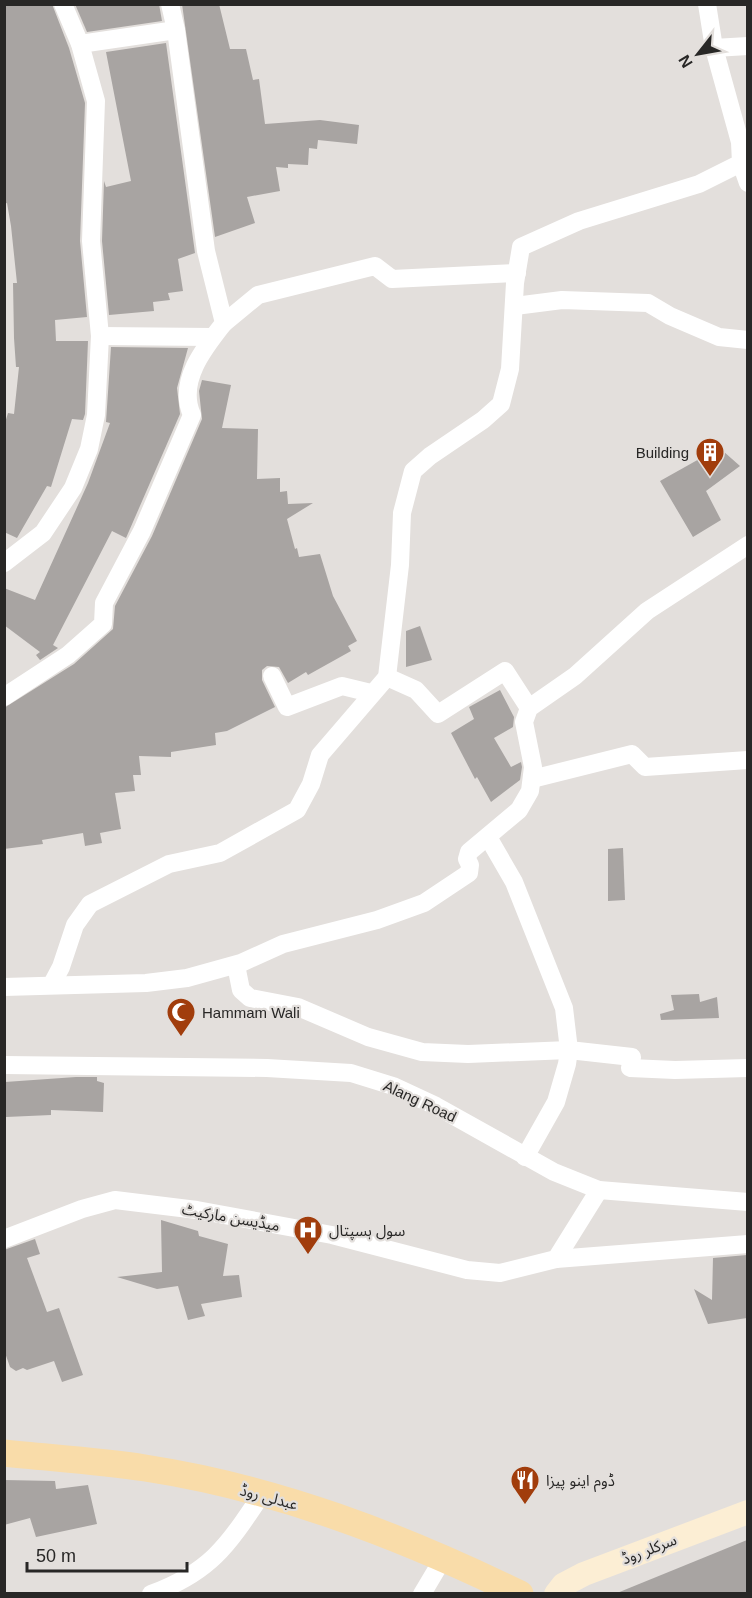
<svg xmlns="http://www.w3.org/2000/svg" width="752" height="1598" viewBox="0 0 752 1598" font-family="Arial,'Noto Sans Arabic',sans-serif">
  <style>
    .building { fill: #a8a4a2 }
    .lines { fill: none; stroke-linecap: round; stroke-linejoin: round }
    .street { stroke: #fff; stroke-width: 18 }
    .secondary { stroke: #fceed4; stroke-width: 24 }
    .primary { stroke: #f9dca9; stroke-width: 27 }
    .labels { text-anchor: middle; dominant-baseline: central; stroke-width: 4.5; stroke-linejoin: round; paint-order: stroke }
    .poi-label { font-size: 15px; fill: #282726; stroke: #e3dfdc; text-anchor: start }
    .street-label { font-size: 15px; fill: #282726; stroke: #e3dfdc }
  </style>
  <rect width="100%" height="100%" fill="#e3dfdc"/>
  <!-- building -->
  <g class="building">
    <path d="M4,4H52L69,48L85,103L80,241L87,317L55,320L56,341H88L85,414L83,420L72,419L51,487L47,486L17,538L4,532V426L8,413L14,414L19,367H16L14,338L13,283H17L11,226L7,203L4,204Z"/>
    <path d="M75,4H159L162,21L87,32Z"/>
    <path d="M182,4H219L230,49H246L253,80L259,79L265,124L320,120L359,125L357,144L318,140L317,149L309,148L308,165L288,164V168L276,167L280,191L247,197L255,223L215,237Z"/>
    <path d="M166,43L195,253L178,259L183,291L168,293L170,300L153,302L154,311L109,315L102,241L104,181L106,187L131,181L106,52Z"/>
    <path d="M111,347L188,348L177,388L180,414L126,538L112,531L53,645L58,648L40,660L36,655L40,652L4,625V588L35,600L88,483L110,423L106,422Z"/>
    <path d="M202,380L231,385L222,428L258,429L257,479L280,478V492L287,491L288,504L313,503L287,519L295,549L297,548L299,557L320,554L333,596L357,641L348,646L351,651L308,675L306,672L288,683L279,667L267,666L262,670V680L275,707L227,731L215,733L216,745L171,752V757L139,756L141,775H133L135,791L115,793L121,829L100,833L102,843L85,846L83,833L42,840L43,844L4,849V708L74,664L113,629L115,606L152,536L202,419L199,391Z"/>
    <path d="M723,451L740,466L706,491L721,520L693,537L660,481L701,458Z"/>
    <path d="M420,626L432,660L406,667V631Z"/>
    <path d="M500,690L514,717L513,727L494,738L511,767L521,762L522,767L520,780L491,802L477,777L475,779L451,733L474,719L469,707Z"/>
    <path d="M623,848L625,900L608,901V849Z"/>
    <path d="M699,994L700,1002L717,997L719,1018L661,1020L660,1014L674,1010L671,995Z"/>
    <path d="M76,1077H97V1081L104,1083L103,1112L51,1110V1115L6,1117L5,1082Z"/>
    <path d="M161,1220L198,1231L199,1236L228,1244L223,1276L239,1275L242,1297L201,1304L205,1316L188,1320L178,1286L157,1289L117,1277L162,1272Z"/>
    <path d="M35,1239L40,1254L27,1258L47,1312L59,1308L83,1375L62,1382L54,1361L27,1370L23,1368L16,1371L10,1367L4,1350V1250Z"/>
    <path d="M747,1255V1318L708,1324L694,1289L712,1300L713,1258Z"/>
    <path d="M4,1480L55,1481L56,1489L88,1485L97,1524L36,1537L30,1518L4,1525Z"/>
    <path d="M747,1540V1593H617Z"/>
  </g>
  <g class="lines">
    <!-- street -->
    <g class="street">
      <path d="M80,44L176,30"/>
      <path d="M714,48L748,46"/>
      <path d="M741,163L748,183"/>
      <path d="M515,306L562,300L648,303L670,316L719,337L748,340"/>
      <path d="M224,323L258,295L375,266L392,279L517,273"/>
      <path d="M100,336L212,337"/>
      <path d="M4,563L43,533L73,488L89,449L96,415L100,336L91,241L96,101L80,44L63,4"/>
      <path d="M272,676L287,707L342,686L371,693"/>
      <path d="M387,677L416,690L438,714L505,671L529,708"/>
      <path d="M4,697L68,655L103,624L104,603L142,531L192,415C177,382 204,348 224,323L206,251L176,30L170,4"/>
      <path d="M532,779L632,754L645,767L748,760"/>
      <path d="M488,837L514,882L564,1008L569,1050L567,1064L556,1102L525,1157"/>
      <path d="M236,965L241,990L250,998L298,1007L368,1037L422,1052L468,1054L569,1050L632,1057L630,1068L675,1070L748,1068"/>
      <path d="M52,984L61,967L75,925L90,904L169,864L220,853L297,810L311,784L320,755L387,677L400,565L402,513L413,471L430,456L483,420L501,404L510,369L515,283L521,247L579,221L699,184L741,163L740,142L714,48L707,4"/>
      <path d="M4,987L146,983L187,978L241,963L283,944L377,920L424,903L469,873L470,865L467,859L469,852L519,810L530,791L533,767L524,722L529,708L575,676L647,611L748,545"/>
      <path d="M4,1065L267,1068L351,1073L393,1086L436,1106L554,1172L599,1190L748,1202"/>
      <path d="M4,1239L82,1209L115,1200L197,1210L332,1235L467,1270L500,1273L556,1259L599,1190"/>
      <path d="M556,1259L748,1244"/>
      <path d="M151,1594C211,1572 228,1545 262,1494"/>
      <path d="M422,1594L444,1557"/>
    </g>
    <!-- secondary -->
    <path class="secondary" d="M556,1594L563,1585L584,1574L748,1512"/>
    <!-- primary -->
    <path class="primary" d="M4,1453C51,1458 99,1461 145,1468C276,1488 401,1536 520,1594"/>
  </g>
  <!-- icons -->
  <defs>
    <g id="building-pin" transform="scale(1.5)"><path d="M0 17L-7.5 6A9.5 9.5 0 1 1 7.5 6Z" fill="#a13d0c" stroke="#e3dfdc"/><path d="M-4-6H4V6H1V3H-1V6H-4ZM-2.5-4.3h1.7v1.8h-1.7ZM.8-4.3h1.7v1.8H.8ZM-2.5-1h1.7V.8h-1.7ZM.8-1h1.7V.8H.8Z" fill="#fff"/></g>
    <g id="mosque-pin" transform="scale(1.5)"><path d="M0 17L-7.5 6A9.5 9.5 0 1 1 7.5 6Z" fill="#a13d0c" stroke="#e3dfdc"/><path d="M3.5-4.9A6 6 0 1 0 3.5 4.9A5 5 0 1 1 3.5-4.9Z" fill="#fff"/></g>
    <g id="hospital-pin" transform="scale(1.5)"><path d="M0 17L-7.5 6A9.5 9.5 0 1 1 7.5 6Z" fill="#a13d0c" stroke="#e3dfdc"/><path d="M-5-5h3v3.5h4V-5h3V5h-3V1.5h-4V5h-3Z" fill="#fff"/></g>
    <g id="restaurant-pin" transform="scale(1.5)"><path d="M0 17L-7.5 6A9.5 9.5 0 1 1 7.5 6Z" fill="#a13d0c" stroke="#e3dfdc"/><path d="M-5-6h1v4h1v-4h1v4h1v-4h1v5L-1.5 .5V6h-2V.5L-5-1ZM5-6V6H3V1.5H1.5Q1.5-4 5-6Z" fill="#fff"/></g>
  </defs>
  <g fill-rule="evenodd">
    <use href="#building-pin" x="710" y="452"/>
    <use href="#mosque-pin" x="181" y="1012"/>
    <use href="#hospital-pin" x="308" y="1230"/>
    <use href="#restaurant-pin" x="525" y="1480"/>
  </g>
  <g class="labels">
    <!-- poi labels -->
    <g class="poi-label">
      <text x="689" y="452" text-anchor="end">Building</text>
      <text x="202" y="1012">Hammam Wali</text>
      <text x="329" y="1230">سول ہسپتال</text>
      <text x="546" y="1480">ڈوم اینو پیزا</text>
    </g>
    <!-- street labels -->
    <g class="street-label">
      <text transform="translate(420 1101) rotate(25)">Alang Road</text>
      <text transform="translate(231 1217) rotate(10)">میڈیسن مارکیٹ</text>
      <text transform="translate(269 1497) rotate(15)">عبدلی روڈ</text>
      <text transform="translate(649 1549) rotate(-21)">سرکلر روڈ</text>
    </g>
  </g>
  <!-- border -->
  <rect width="752" height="1598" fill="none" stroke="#282726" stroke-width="12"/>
  <!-- north arrow -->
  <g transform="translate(698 54) rotate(239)" stroke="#e3dfdc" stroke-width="4.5" paint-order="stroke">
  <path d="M0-4.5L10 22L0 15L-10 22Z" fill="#282726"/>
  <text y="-9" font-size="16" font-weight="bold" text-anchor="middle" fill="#282726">N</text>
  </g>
  <!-- scale -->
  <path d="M27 1562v9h160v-9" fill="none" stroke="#282726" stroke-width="3"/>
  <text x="36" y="1562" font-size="18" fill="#282726" stroke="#e3dfdc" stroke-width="4.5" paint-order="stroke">50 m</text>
</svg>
